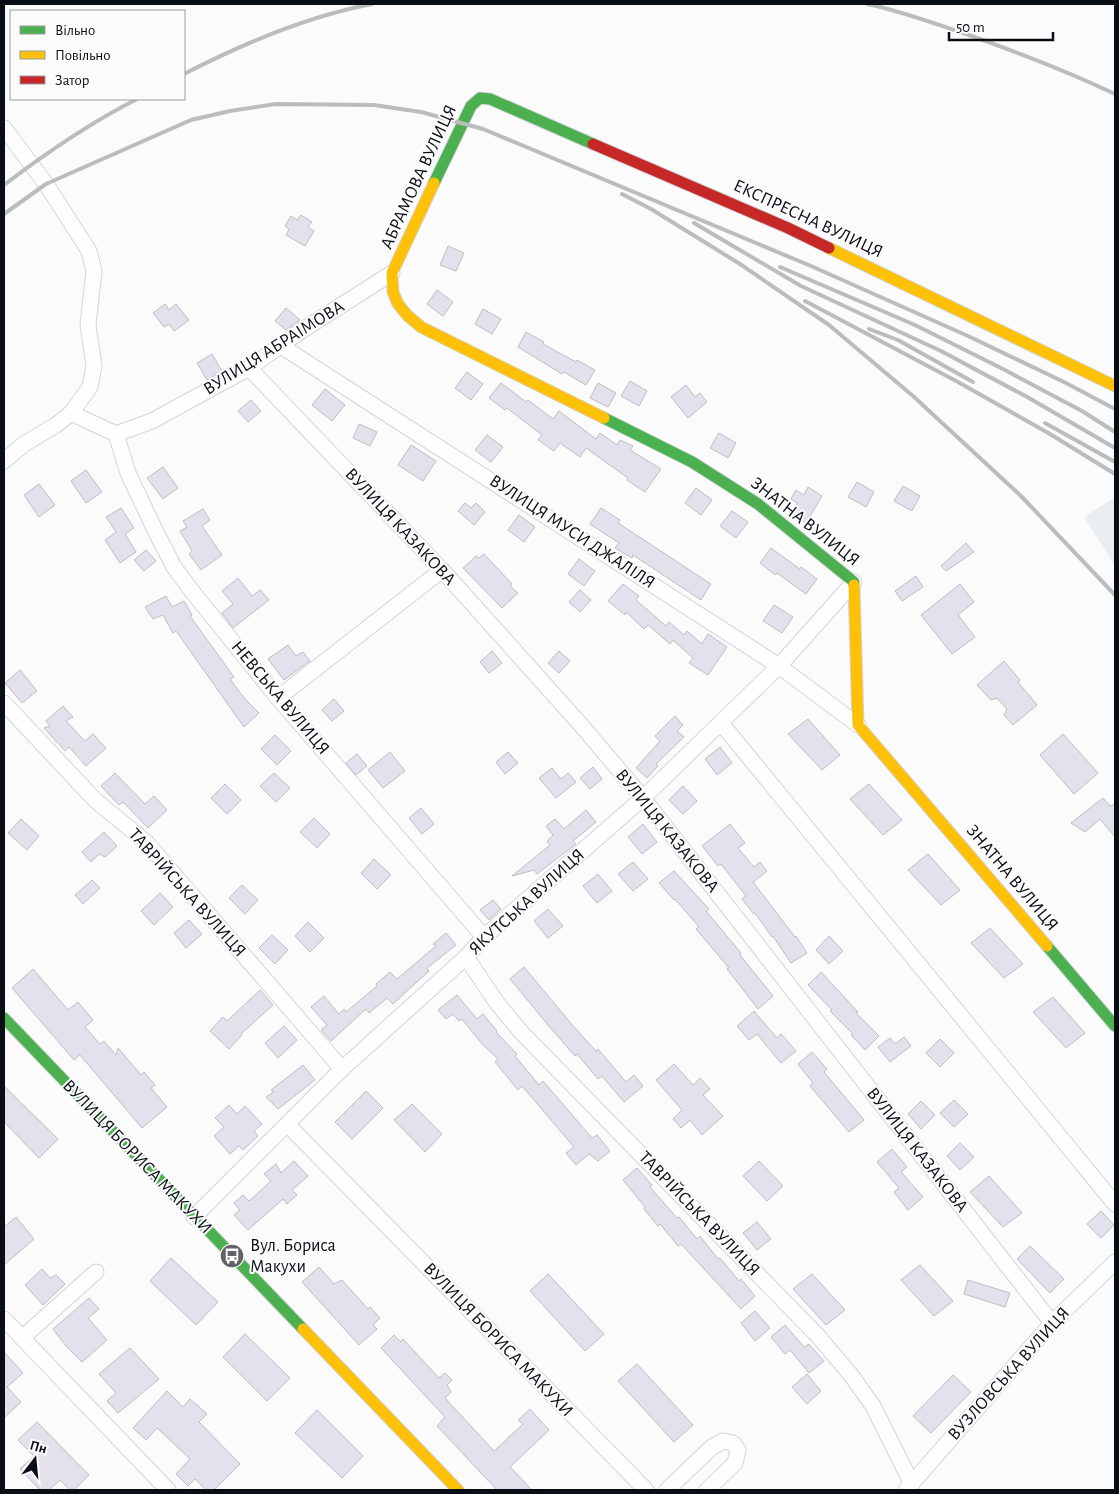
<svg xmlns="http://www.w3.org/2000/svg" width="1119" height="1494" viewBox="0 0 1119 1494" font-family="'Alegreya Sans',sans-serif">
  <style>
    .built { fill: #ebeef1 }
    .building { fill: #e3e2ec; stroke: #bebdc2 }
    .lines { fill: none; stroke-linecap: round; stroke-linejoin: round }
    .street-casing { stroke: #d2d5d9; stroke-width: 17 }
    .fast-casing { stroke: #d2d5d9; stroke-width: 13 }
    .slow-casing { stroke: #d2d5d9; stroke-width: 13 }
    .jam-casing { stroke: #d2d5d9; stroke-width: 13 }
    .street { stroke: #fefefe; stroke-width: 15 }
    .fast { stroke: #4caf50; stroke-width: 11 }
    .slow { stroke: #ffc107; stroke-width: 11 }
    .jam { stroke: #c62828; stroke-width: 11 }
    .rail { stroke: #bbbcbd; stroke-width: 4 }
    .labels { text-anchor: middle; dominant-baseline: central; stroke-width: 4; stroke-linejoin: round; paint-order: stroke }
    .street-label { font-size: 18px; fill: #090e15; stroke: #fbfbfb }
    .poi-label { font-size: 18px; fill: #090e15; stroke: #fbfbfb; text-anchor: start }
  </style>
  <rect width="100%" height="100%" fill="#fbfbfb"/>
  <!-- built -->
  <path class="built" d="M1115,497V566L1084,517Z"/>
  <!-- building -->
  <g class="building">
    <path d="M301,215L312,222L308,227L314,231L305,246L286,235L289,229L285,226L291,216L297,220Z"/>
    <path d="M448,246L464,253L456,271L440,265Z"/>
    <path d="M437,290L453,302L443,316L427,304Z"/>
    <path d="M165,304L169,310L176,304L189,320L174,331L169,324L164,327L153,313Z"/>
    <path d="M286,308L300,320L286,330L275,321Z"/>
    <path d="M483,309L501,319L492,334L475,324Z"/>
    <path d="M526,332L544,342L543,344L576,362L577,360L595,370L586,385L564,372L562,374L518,347Z"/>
    <path d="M212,354L222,371L207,380L197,363Z"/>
    <path d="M467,372L483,384L471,400L455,388Z"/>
    <path d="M630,381L647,391L639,406L621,396Z"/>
    <path d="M501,383L526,402L528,400L553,419L559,411L596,439L600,433L617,445L620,440L633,446L630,450L661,469L645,492L627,480L628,478L586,448L580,457L560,443L554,451L538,440L542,435L507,408L505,410L489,398Z"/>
    <path d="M598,383L616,393L608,407L590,398Z"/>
    <path d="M686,385L695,397L700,393L707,402L688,418L671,397Z"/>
    <path d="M325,389L345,405L332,421L312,405Z"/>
    <path d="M251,400L261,411L248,422L238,411Z"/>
    <path d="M359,424L377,432L370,446L353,438Z"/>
    <path d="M719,433L736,443L728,458L710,448Z"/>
    <path d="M487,435L503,447L491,462L475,450Z"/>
    <path d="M411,445L436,461L423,481L398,465Z"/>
    <path d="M163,467L178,488L163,499L147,478Z"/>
    <path d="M86,470L102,492L86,503L71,481Z"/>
    <path d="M857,482L874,492L866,507L848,497Z"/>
    <path d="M39,484L55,505L39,517L24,495Z"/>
    <path d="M903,486L920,496L912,511L894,501Z"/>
    <path d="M808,487L822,496L806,523L790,513L797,503L791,499L796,490L804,495Z"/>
    <path d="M696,488L712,500L701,515L685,503Z"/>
    <path d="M465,503L471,508L476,503L485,512L474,525L458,511Z"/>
    <path d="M121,508L134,528L125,534L136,552L120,563L105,540L116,532L106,517Z"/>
    <path d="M601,508L620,520L618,523L711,584L701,600L633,555L632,558L615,548L619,543L590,524Z"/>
    <path d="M203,509L210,520L202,526L222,555L201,570L189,554L192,551L180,531L187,527L183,521Z"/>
    <path d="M732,511L748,522L736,538L720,526Z"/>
    <path d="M519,515L535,527L524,542L508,530Z"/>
    <path d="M966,543L974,552L946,571L941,566Z"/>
    <path d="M771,548L800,569L801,567L817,579L806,594L777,573L775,575L760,563Z"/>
    <path d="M146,550L156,561L144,571L134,560Z"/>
    <path d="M484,554L512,584L510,586L518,593L502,608L463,568L476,556L479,558Z"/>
    <path d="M579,559L595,571L584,586L568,574Z"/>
    <path d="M916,576L923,587L902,601L895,591Z"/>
    <path d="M238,578L252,596L260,590L269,600L233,628L222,613L233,604L222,591Z"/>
    <path d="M623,584L639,596L636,600L666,626L669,622L684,635L687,631L702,644L708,634L727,647L708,675L689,663L693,658L673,640L670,644L648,625L644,629L626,612L625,615L608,601Z"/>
    <path d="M960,584L974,602L958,615L975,637L952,654L921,615Z"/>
    <path d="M580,590L591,600L580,612L569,602Z"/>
    <path d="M166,596L172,607L184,601L192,615L190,616L234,677L230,679L245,699L259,713L244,727L176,631L173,633L163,615L153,619L145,607Z"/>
    <path d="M774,605L793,617L782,633L763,621Z"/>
    <path d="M288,645L296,656L303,652L310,661L284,680L268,659Z"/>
    <path d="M492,651L502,663L489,673L480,662Z"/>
    <path d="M559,651L570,661L559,673L548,663Z"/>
    <path d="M1004,661L1020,680L1018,682L1037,705L1013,725L1004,715L1007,709L997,698L991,700L977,685Z"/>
    <path d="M20,670L37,691L22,703L5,683Z"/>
    <path d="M334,699L344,711L332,721L322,710Z"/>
    <path d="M63,706L73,717L66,721L85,741L93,734L106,748L86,766L69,747L65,751L44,728L50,726L46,721Z"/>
    <path d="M675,716L683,725L677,731L684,737L656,764L658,766L647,778L636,768L660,741L655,736Z"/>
    <path d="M808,719L840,755L822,770L788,734Z"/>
    <path d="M1063,734L1098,773L1074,794L1040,755Z"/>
    <path d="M275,735L291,751L277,765L261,749Z"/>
    <path d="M720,747L732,763L717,775L705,759Z"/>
    <path d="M390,752L405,771L383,788L368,770Z"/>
    <path d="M508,752L518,763L505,774L496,762Z"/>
    <path d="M357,754L367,766L356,775L346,763Z"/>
    <path d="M593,767L602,779L590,789L580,778Z"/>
    <path d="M552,768L561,779L568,773L576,782L556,798L539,778Z"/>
    <path d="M115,773L145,804L154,796L167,810L148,828L123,802L119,805L101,786Z"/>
    <path d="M274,773L290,788L276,802L260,786Z"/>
    <path d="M225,784L241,800L227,814L211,798Z"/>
    <path d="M869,784L902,820L883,835L850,799Z"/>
    <path d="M683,786L697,801L683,814L669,800Z"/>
    <path d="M1103,798L1110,806L1115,804V837L1100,819L1085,832L1071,823Z"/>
    <path d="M421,808L434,824L422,834L409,818Z"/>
    <path d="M586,810L596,822L573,841L576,844L537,874L534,870L512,876L550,845L547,841L553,835L546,826L555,819L564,829Z"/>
    <path d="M314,818L330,834L317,848L300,832Z"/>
    <path d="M21,819L39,836L27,850L8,833Z"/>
    <path d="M643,824L657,842L642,854L628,837Z"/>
    <path d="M730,824L745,843L738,848L754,867L760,862L767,871L753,882L795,937L796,936L807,953L791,963L773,936L772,937L755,913L754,914L742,899L746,896L721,864L718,866L702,846Z"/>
    <path d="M104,832L117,846L105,857L99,854L91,862L82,852Z"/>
    <path d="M928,854L960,890L941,905L908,870Z"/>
    <path d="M374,859L391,875L377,889L361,873Z"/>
    <path d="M633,862L648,879L633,891L618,874Z"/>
    <path d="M674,871L709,909L706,911L741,953L740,955L773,996L758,1009L727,969L729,968L696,929L699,927L675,899L674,900L659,883Z"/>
    <path d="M598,874L612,891L597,903L583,886Z"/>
    <path d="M92,880L100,888L83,904L75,895Z"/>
    <path d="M242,885L258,900L245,914L229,898Z"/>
    <path d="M160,893L173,907L154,925L141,911Z"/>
    <path d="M493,900L501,909L489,920L480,910Z"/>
    <path d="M548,909L563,926L548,938L534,921Z"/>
    <path d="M189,920L202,934L186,948L174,933Z"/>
    <path d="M308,922L324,938L310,952L295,936Z"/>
    <path d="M990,928L1023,964L1004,978L971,943Z"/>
    <path d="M446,933L456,945L427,968L429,971L393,1004L387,998L369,1013L366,1009L331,1041L321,1030L327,1025L311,1007L324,996L339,1014L344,1009L346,1012L377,986L376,984L390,972L397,979L436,946L433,944Z"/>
    <path d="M272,935L288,950L275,964L259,948Z"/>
    <path d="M829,936L843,951L829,964L816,950Z"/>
    <path d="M524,967L574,1027L596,1051L598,1049L626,1082L634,1075L643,1086L624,1102L602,1076L598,1079L577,1054L575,1056L548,1025L510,979Z"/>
    <path d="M33,969L68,1010L78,1002L93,1020L85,1027L100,1044L104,1041L116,1055L118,1048L141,1075L144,1072L155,1085L151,1088L167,1107L142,1128L80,1055L74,1060L12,988Z"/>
    <path d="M821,972L858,1012L856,1013L879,1036L865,1050L851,1035L853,1034L830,1011L832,1010L808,985Z"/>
    <path d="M260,990L273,1005L241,1034L242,1035L229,1049L210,1031L223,1017L227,1021Z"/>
    <path d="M457,995L477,1019L483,1014L497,1031L496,1032L517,1054L515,1056L539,1085L543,1081L592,1138L597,1135L610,1151L598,1161L589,1154L576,1165L566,1153L574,1147L522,1086L518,1090L495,1062L498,1059L482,1044L462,1019L459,1021L453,1014L446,1019L438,1010Z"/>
    <path d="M1053,997L1085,1033L1066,1048L1033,1012Z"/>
    <path d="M754,1011L777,1038L781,1034L796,1051L781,1063L757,1034L749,1040L737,1026Z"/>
    <path d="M284,1026L297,1040L278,1058L265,1043Z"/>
    <path d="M904,1037L911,1046L890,1062L878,1047L890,1038L895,1044Z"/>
    <path d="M940,1039L954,1053L940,1067L926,1053Z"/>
    <path d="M812,1052L827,1069L824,1072L864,1120L849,1132L810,1086L813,1083L798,1064Z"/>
    <path d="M674,1064L693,1085L700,1078L710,1089L703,1095L723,1116L702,1135L690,1120L681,1128L673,1119L682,1110L656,1080Z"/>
    <path d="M303,1065L315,1080L278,1109L266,1097L274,1092L271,1090Z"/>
    <path d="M4,1086L58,1139L39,1158L4,1122Z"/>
    <path d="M366,1091L383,1108L352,1139L335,1122Z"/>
    <path d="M954,1100L968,1114L954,1127L940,1113Z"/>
    <path d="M921,1101L935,1115L921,1129L908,1114Z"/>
    <path d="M412,1104L442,1134L425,1152L394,1120Z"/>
    <path d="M229,1105L237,1114L245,1106L262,1124L254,1131L258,1136L243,1150L239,1146L230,1154L214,1136L224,1127L215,1118Z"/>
    <path d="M960,1143L974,1157L960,1170L947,1156Z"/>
    <path d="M892,1149L907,1167L901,1172L923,1197L908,1210L894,1192L899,1188L877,1162Z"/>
    <path d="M294,1161L308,1176L292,1190L297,1195L287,1204L283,1199L248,1230L234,1215L240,1210L234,1203L243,1195L249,1201L271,1181L264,1174L276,1164L281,1173Z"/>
    <path d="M759,1161L783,1186L767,1201L743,1176Z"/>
    <path d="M637,1168L652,1185L650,1187L677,1218L679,1217L697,1239L700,1236L718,1259L720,1258L739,1281L741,1279L755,1296L741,1309L681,1244L678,1246L660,1224L658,1226L644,1209L645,1207L623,1180Z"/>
    <path d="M989,1176L1022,1213L1003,1227L970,1192Z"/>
    <path d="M1101,1211L1114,1225L1101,1238L1087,1224Z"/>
    <path d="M16,1217L34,1239L4,1265V1227Z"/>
    <path d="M757,1222L771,1239L757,1250L743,1233Z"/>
    <path d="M1030,1246L1064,1279L1050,1293L1017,1259Z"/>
    <path d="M171,1258L218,1302L196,1325L150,1281Z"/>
    <path d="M920,1265L953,1301L934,1316L901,1280Z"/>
    <path d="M319,1267L334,1284L342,1280L368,1309L370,1307L380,1318L373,1325L377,1329L359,1345L302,1282Z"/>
    <path d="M42,1269L50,1278L56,1275L65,1284L43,1305L25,1285Z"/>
    <path d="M548,1274L604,1334L585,1351L530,1291Z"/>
    <path d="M812,1274L845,1310L826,1325L793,1289Z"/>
    <path d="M968,1280L1010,1293L1005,1307L964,1294Z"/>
    <path d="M89,1298L99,1309L88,1318L107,1340L82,1362L66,1346L53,1329Z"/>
    <path d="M755,1311L770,1328L755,1341L741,1323Z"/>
    <path d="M785,1325L804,1347L809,1344L824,1361L809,1373L790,1350L785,1354L771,1337Z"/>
    <path d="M245,1334L290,1378L267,1401L223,1357Z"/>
    <path d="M394,1335L401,1342L403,1339L439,1378L445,1373L452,1380L447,1385L451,1392L445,1398L494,1451L523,1424L518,1420L530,1409L549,1430L510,1467L532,1490H497L437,1426L445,1417L381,1348Z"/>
    <path d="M130,1348L159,1379L118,1413L107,1401L116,1393L99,1374Z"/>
    <path d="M4,1352L23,1373L7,1387L21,1402L4,1418Z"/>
    <path d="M637,1364L693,1425L674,1442L618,1381Z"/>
    <path d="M807,1374L821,1391L807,1404L792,1387Z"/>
    <path d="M953,1375L971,1392L931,1433L913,1416Z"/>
    <path d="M167,1391L183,1407L190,1399L207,1414L199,1422L240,1464L214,1490H206L195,1479L188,1486L176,1474L190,1459L157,1428L146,1440L133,1428Z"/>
    <path d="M317,1410L363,1456L342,1478L295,1433Z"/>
    <path d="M37,1422L89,1475L74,1490H70L60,1480L49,1490H40L20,1469L34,1456L18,1440Z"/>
  </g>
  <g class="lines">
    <!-- street casing -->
    <g class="street-casing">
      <g id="street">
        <path d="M4,128L46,184L89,251L94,271L88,325L94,366L90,387L71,413L56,425L24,444L4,461"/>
        <path d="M281,346L779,666L858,725"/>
        <path d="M249,368L442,570L581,725L643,798L1052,1323"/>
        <path d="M71,413L116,434L152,421L249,368L301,331L392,273"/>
        <path d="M116,434L128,473L154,528L174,567L191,590L278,698L484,937"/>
        <path d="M278,698L442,570"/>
        <path d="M4,703L95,800L146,842L342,1069"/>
        <path d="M721,723L1115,1204"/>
        <path d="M466,957L497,1003L521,1032L817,1335L851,1375L873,1406L912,1484"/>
        <path d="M288,1125L646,1490"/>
        <path d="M194,1217L342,1069L466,957L484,937L643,798L779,666L854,582"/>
        <path d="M4,1319L168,1490"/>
        <path d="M22,1338L96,1272"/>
        <path d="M667,1490L712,1447L723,1441L733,1443L738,1450L735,1463L707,1490"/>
        <path d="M906,1490L1052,1323L1115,1262"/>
      </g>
    </g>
    <!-- fast casing -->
    <g class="fast-casing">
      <g id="fast">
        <path d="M434,183L471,106L480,98L490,99L593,144"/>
        <path d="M604,418L692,462L758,504L854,582V585"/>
        <path d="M1047,946L1115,1026"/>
        <path d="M4,1018L303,1329"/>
      </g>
    </g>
    <!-- slow casing -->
    <g class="slow-casing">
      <g id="slow">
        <path d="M434,183L392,273L393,292L398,304L407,315L421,327L604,418"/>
        <path d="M829,248L1115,386"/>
        <path d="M854,585L858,725L1047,946"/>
        <path d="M303,1329L458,1490"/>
      </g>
    </g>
    <!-- jam casing -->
    <g class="jam-casing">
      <path id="jam" d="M593,144L788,228L829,248"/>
    </g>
    <!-- street -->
    <use href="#street" class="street"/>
    <!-- fast -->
    <use href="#fast" class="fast"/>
    <!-- slow -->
    <use href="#slow" class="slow"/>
    <!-- jam -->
    <use href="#jam" class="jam"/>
    <!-- rail -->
    <g class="rail">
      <path d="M867,4C901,11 933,23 966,34C1017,52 1067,71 1115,94"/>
      <path d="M184,74C240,45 309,16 372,4"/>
      <path d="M4,185C46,153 90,123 137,99"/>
      <path d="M622,194L651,209L740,264L829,325L913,396L1021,496L1115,595"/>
      <path d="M4,214L46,184L191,120L230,111L276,104L374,105L421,112L483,129L811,266L968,336L1064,382L1115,409"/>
      <path d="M694,223L801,286L941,351L1029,398L1115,448"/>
      <path d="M780,267L915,325L1003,369L1082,411L1115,432"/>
      <path d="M805,301L958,382L1050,434L1115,474"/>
      <path d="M869,329L898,340L973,382"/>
      <path d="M1045,423L1115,462"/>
    </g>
  </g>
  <!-- icons -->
  <defs>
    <g id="bus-disc" transform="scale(1.25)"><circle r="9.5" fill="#5e6166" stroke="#fbfbfb"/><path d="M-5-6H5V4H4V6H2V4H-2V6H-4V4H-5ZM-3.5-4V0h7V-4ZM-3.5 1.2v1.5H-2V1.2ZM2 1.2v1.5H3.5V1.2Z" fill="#fff"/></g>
  </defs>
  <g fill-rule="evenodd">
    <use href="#bus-disc" x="232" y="1256"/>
  </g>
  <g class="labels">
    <!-- street labels -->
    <g class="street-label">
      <text transform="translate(419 177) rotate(-65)">АБРАМОВА ВУЛИЦЯ</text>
      <text transform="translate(808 219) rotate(25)">ЕКСПРЕСНА ВУЛИЦЯ</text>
      <text transform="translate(274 348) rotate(-32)">ВУЛИЦЯ АБРАІМОВА</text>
      <text transform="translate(805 522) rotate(38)">ЗНАТНА ВУЛИЦЯ</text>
      <text transform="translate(400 527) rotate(47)">ВУЛИЦЯ КАЗАКОВА</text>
      <text transform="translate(572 532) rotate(33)">ВУЛИЦЯ МУСИ ДЖАЛІЛЯ</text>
      <text transform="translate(280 698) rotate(50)">НЕВСЬКА ВУЛИЦЯ</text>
      <text transform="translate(667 831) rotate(51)">ВУЛИЦЯ КАЗАКОВА</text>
      <text transform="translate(1012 878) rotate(50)">ЗНАТНА ВУЛИЦЯ</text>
      <text transform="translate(187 893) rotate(48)">ТАВРІЙСЬКА ВУЛИЦЯ</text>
      <text transform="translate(527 902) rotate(-42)">ЯКУТСЬКА ВУЛИЦЯ</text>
      <text transform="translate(917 1150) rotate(52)">ВУЛИЦЯ КАЗАКОВА</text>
      <text transform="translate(137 1157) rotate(46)">ВУЛИЦЯ БОРИСА МАКУХИ</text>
      <text transform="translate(699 1214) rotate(46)">ТАВРІЙСЬКА ВУЛИЦЯ</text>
      <text transform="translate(498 1340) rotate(46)">ВУЛИЦЯ БОРИСА МАКУХИ</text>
      <text transform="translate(1009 1374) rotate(-48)">ВУЗЛОВСЬКА ВУЛИЦЯ</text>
    </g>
    <!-- poi labels -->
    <g class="poi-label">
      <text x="250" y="1246">Вул. Бориса<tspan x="250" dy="21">Макухи</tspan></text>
    </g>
  </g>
  <!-- border -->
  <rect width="1119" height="1494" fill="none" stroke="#090e15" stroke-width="10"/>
  <!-- legend -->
  <rect x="10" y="10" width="175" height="90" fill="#fbfbfb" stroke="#9a9c9f"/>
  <rect x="20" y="26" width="25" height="8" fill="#4caf50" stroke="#9a9c9f"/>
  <text x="55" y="35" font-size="15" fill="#090e15">Вільно</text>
  <rect x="20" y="51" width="25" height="8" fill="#ffc107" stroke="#9a9c9f"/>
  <text x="55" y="60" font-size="15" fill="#090e15">Повільно</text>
  <rect x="20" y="76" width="25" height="8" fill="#c62828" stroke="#9a9c9f"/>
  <text x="55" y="85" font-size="15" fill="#090e15">Затор</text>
  <!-- north arrow -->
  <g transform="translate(35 1459) rotate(16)" stroke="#fbfbfb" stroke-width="4" paint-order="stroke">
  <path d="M0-4L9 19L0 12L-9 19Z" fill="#090e15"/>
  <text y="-8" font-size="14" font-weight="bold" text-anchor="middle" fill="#090e15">Пн</text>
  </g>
  <!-- scale -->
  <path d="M949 32v8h104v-8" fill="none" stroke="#090e15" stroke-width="2.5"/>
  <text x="956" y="32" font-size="15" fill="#090e15" stroke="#fbfbfb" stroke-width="4" paint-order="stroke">50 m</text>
</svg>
